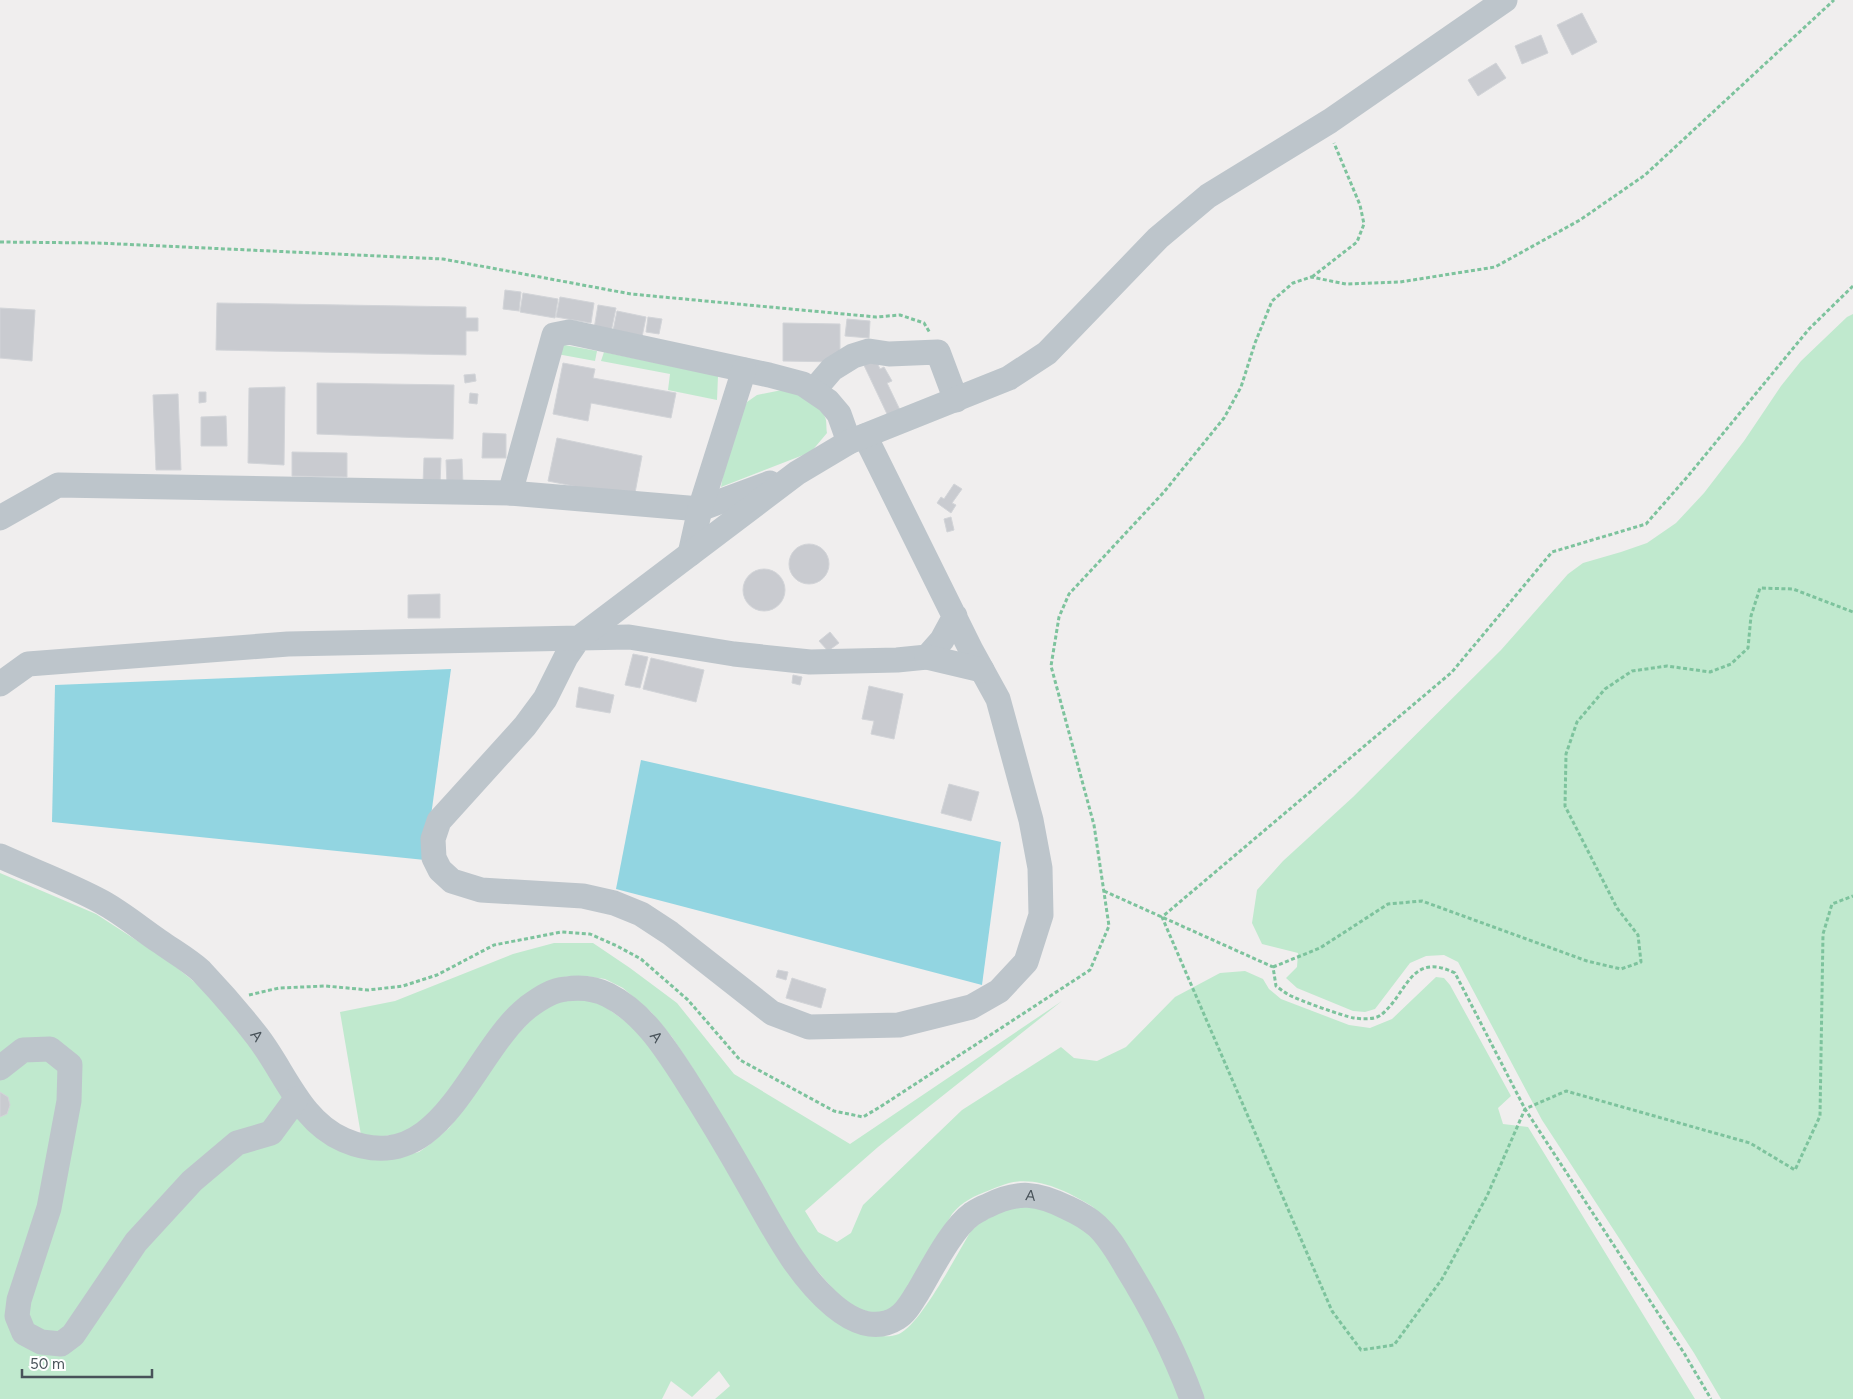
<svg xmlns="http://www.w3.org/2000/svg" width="1853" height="1399" viewBox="0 0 1853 1399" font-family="Figtree,sans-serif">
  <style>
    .green { fill: #c0e9ce }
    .water { fill: #92d5e1 }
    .building { fill: #c9cbd0; stroke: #d2d4d8 }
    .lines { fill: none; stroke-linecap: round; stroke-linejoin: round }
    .path { stroke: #7dc39d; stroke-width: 3; stroke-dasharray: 4 2.5; stroke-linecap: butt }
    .minor { stroke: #bdc5cb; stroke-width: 25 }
    .labels { text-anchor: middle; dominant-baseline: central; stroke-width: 4; stroke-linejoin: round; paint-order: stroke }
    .street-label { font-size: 15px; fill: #485259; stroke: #fff }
  </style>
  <rect width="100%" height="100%" fill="#f0eeee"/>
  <!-- green -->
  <g class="green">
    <path d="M1853,314V1399H1721L1694,1353L1542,1120L1458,962L1444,955L1426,956L1410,963L1375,1009L1365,1012L1353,1011L1297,988L1286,978L1297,967L1298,953L1262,944L1252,923L1257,890L1283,861L1353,797L1501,650L1568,574L1583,563L1621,552L1647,543L1676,523L1704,493L1744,441L1781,386L1801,361L1847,317Z"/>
    <path d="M559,344L597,351L595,361L557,354Z"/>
    <path d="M604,352L718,376L717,400L668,390L670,374L601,361Z"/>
    <path d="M782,390C797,394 818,401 825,417C827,421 826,428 827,433L811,452L721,487L729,439L747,402L757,395Z"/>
    <path d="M0,873L96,914L170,962L219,1002L300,1114L407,1155L419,1152L429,1145L449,1128L466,1105L506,1047L543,1007L570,996L600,1003L636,1029L675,1078L766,1238L868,1334C878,1336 889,1338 899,1334C921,1324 957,1254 971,1231L981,1222L1018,1203L1034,1202L1094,1232L1142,1310L1182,1399H715L730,1386L719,1371L692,1397L671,1381L662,1399H0Z"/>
    <path d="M554,943H593L630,968L677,1003L734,1074L850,1144L1062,1001L878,1147L805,1211L818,1232L837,1242L851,1233L863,1205L962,1110L1061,1047L1074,1058L1097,1061L1126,1047L1175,997L1220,973L1245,971L1263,979L1269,989L1281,999L1349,1025L1370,1028L1392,1019L1436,977L1444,978L1450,985L1511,1096L1498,1108L1503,1124L1528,1127L1695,1399H1203L1093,1207C1069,1192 1038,1176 1009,1183C1003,1185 996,1187 990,1190C974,1196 963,1201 952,1214L904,1298L884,1315L849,1307L790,1240L692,1067L672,1037L651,1012L623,988L605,979L585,976L562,977L546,982L529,992L511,1006L490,1033L450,1093L413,1132L378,1137L361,1135L340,1012L395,1001L513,954Z"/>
  </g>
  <!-- water -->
  <g class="water">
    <path d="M451,669L425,860L52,822L55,685Z"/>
    <path d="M641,760L1001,842L982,985L616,889Z"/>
  </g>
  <!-- building -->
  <g class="building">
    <path d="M1582,13L1597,42L1572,55L1557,25Z"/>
    <path d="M1541,35L1548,53L1522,64L1515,46Z"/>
    <path d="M1496,63L1506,78L1478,96L1468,80Z"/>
    <path d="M505,290L521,292L519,311L503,309Z"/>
    <path d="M523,293L558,299L555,318L520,312Z"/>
    <path d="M560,297L594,303L591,323L556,317Z"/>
    <path d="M217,303L466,307V318H478V331H466V355L216,350Z"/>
    <path d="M598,305L616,308L611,332L594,329Z"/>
    <path d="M0,308L35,310L32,361L0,358Z"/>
    <path d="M617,311L646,317L642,337L613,331Z"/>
    <path d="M648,317L662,319L659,334L646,332Z"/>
    <path d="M847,319L870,321L869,338L845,336Z"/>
    <path d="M783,323L840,324V362L783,361Z"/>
    <path d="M873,354L880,369L884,367L892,381L887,383L900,410L888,416L861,359Z"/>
    <path d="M563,363L595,369L593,378L676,393L671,418L591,403L588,421L553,414Z"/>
    <path d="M475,374L476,381L465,383L464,375Z"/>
    <path d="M317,383L454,385L453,439L317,434Z"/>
    <path d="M285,387L284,465L248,463L249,388Z"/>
    <path d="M199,392H206V402L199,403Z"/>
    <path d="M470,393L478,394L477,404L469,403Z"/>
    <path d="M178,394L181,470H156L153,395Z"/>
    <path d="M226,416L227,446H201V417Z"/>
    <path d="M483,433L506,434V458H482Z"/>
    <path d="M557,438L642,456L634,498L548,481Z"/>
    <path d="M292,452L347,453V477L292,476Z"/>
    <path d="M424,458H441L440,485L423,484Z"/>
    <path d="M462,459L463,485H447L446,460Z"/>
    <path d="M954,484L962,489L952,503L956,505L951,513L937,503L941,497L944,499Z"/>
    <path d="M951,517L954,530L947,532L944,519Z"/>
    <circle cx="809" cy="564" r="20"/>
    <circle cx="764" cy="590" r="21"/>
    <path d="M440,594V618H408V595Z"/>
    <path d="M830,632L839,643L828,651L819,641Z"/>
    <path d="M633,654L648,657L640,688L625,685Z"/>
    <path d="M651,658L704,670L696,702L643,689Z"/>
    <path d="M793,675L802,677L800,685L792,683Z"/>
    <path d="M869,686L903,694L894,739L871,734L874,721L862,719Z"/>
    <path d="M579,687L614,695L610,713L576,707Z"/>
    <path d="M949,784L979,792L971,821L941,813Z"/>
    <path d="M778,970L788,972L786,980L776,977Z"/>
    <path d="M792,978L826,989L821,1008L786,998Z"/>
    <path d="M0,1092L8,1097L10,1105L7,1114L0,1117Z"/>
  </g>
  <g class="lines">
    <!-- path -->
    <g class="path">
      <path d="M0,242L98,243L443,259L631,294L876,317L900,315L924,323L930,333"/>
      <path d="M1312,277L1357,242L1364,224L1360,205L1334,143"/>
      <path d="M1853,286L1809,329L1688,476L1646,524L1552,552L1452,672L1162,917L1332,1311L1361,1350L1394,1345L1442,1279L1487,1196L1525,1109L1566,1091L1750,1143L1795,1170L1820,1116L1823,934L1832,904L1853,896"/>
      <path d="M1104,891L1273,967L1276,986C1280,989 1284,992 1289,995C1298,1000 1343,1016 1354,1018C1362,1019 1374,1020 1381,1015C1408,993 1410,951 1455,973L1525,1109L1684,1353L1711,1399"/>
      <path d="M1273,967L1320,948L1388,904L1422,901L1587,961L1621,969L1641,962L1638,935L1617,908L1565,806L1566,754L1577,722L1605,689L1632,671L1667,666L1710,672L1731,664L1748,648L1751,616L1760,588L1793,589L1853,612"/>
      <path d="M249,995L279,988L326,986L368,990L403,986L437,975L494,945L561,932L590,934L617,946L641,959L688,1000L740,1060L834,1111L863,1117L880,1107L1090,970L1109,926L1094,825L1051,666L1059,617L1069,594L1164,492L1224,418L1241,387L1255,343L1272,301L1293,283L1311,277L1346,284L1400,282L1495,267L1580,220L1645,175L1834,0"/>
    </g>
    <!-- minor -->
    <g class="minor">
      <path d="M814,390L832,369L853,356L869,351L889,354L938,352L956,400"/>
      <path d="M865,436L971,650L998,699L1031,820L1040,868L1041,915L1026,962L999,991L971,1007L899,1025L809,1027L772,1013L670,933L641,914L614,903L583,896L481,890L452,881L440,870L434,858L433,839L439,821L525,726L545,699L566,657L579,638L629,637L734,654L810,662L897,660L927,657L942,640L955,616"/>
      <path d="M510,493L554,335L569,332L769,375L803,384L828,401L839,414L849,442"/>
      <path d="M0,518L58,485L510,493L700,509L770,483"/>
      <path d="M690,554L700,509L744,370"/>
      <path d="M927,657L982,670"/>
      <path d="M0,684L28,664L288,644L579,638L797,473L849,442L1009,378L1047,353L1158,238L1208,196L1330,121L1505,0"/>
      <path id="s1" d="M0,856C33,871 71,885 102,902C122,913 140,928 159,941C173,951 189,960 201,971C220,991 240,1014 257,1036C285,1072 300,1121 344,1140C442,1182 470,1053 528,1007C540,998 552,990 566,989C580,987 596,989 608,995C642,1012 664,1046 684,1077C707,1113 729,1150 750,1187C774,1229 797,1275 834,1306C852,1321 875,1332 897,1318C907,1312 912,1301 918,1292C931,1270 952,1228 972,1214C973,1213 986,1206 987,1206C1018,1190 1038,1193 1068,1208C1079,1213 1088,1218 1097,1226C1110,1238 1118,1253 1127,1268C1153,1310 1175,1353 1192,1399"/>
      <path d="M0,1068L23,1050L50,1049L70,1065L69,1101L49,1208L19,1300L17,1316L24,1333L41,1342L61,1344L73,1335L136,1242L192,1181L237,1143L271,1133L296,1099"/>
    </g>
  </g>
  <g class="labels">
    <!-- street labels -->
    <g class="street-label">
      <text stroke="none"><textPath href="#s1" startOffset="318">A</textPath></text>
      <text stroke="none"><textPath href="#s1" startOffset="855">A</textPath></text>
      <text stroke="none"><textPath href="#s1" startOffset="1439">A</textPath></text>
    </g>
  </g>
  <!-- scale -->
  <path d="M22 1369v8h130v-8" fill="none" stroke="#485259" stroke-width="2.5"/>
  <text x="30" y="1369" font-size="15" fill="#485259" stroke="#ffffff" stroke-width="4" paint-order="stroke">50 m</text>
</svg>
